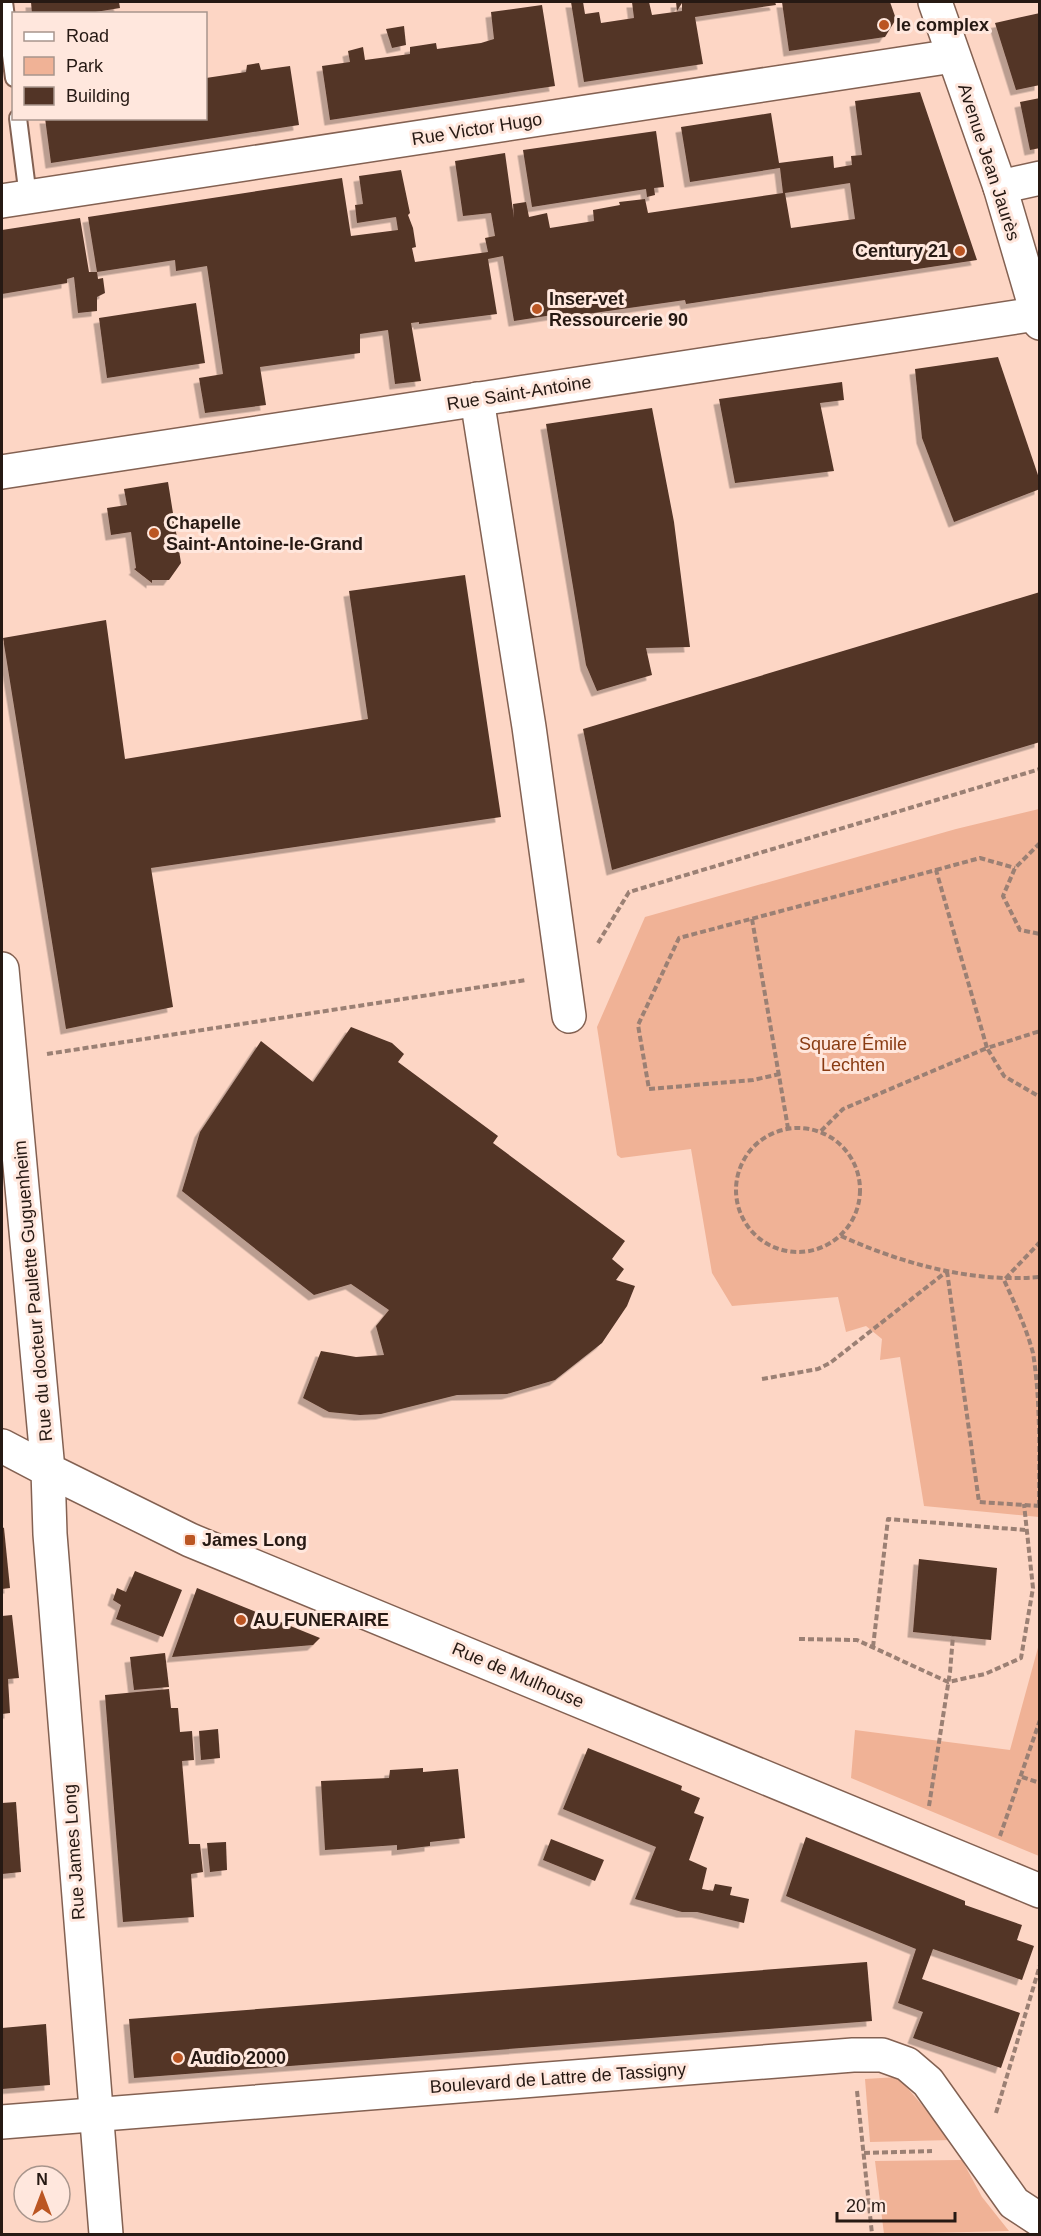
<svg xmlns="http://www.w3.org/2000/svg" width="1041" height="2236" viewBox="0 0 1041 2236" font-family="Arial,sans-serif">
  <style>
    .green { fill: #f0b296 }
    .building { fill: #523426; fill-rule: evenodd; filter: url(#shadow) }
    .lines { fill: none; stroke-linecap: round; stroke-linejoin: round }
    .service-casing { stroke: #836152; stroke-width: 20 }
    .minor-casing { stroke: #836152; stroke-width: 36 }
    .secondary-casing { stroke: #836152; stroke-width: 36 }
    .path { stroke: #9b8074; stroke-width: 4; stroke-dasharray: 6 3; stroke-linecap: butt }
    .service { stroke: #fff; stroke-width: 16 }
    .minor { stroke: #fff; stroke-width: 33 }
    .secondary { stroke: #fff; stroke-width: 33 }
    .poi-dot { fill: #bb5623; stroke: #ffe7dd; stroke-width: 2 }
    .labels { text-anchor: middle; dominant-baseline: central; stroke-width: 6; stroke-linejoin: round; paint-order: stroke }
    .poi-label { font-size: 18px; font-weight: bold; fill: #261913; stroke: #ffe7dd; text-anchor: start }
    .street-label { font-size: 18px; fill: #261913; stroke: #ffe7dd }
    .park-label { font-size: 18px; fill: #893b12; stroke: #ffe7dd }
  </style>
  <defs>
    <filter id="shadow"><feDropShadow dx="-5.5" dy="5.5" stdDeviation="0" flood-color="#0004"/></filter>
  </defs>
  <rect width="100%" height="100%" fill="#fdd6c5"/>
  <!-- green -->
  <g class="green">
    <path d="M1039,809H1040L1039,1517L924,1506L900,1357L880,1360L882,1339L866,1326L846,1332L838,1297L732,1306L712,1273L691,1149L621,1158L617,1155L597,1027L645,917L956,829Z"/>
    <path d="M1039,1644V1856L851,1778L855,1730L1010,1750Z"/>
    <path d="M898,2077L952,2140L870,2142L865,2079Z"/>
    <path d="M962,2160L982,2197L1009,2231L884,2234L875,2161Z"/>
  </g>
  <!-- building -->
  <g class="building">
    <path d="M31,2H119L120,8L83,14H32Z"/>
    <path d="M571,2H583L585,14L599,12L601,23L634,18L632,2H649L652,15L682,11V3L677,11L676,2H775L776,5L695,17L703,64L584,82Z"/>
    <path d="M782,2H890L896,19L885,37L789,51Z"/>
    <path d="M542,5L555,86L330,120L322,66L350,62L348,51L363,47L365,60L410,54V47L436,43L437,49L481,43L494,39L491,12Z"/>
    <path d="M1040,13V85L1016,90L995,23Z"/>
    <path d="M404,26L406,45L392,48L386,29Z"/>
    <path d="M259,63L261,70L290,66L299,125L51,163L45,118H206V78L246,72L247,65Z"/>
    <path d="M920,92L977,260L686,304L685,300L566,317L565,313L514,321L503,256L488,259L497,314L419,324V322L411,323L421,381L395,384L388,330L360,334V353L260,367L266,405L205,413L199,378L223,374L207,266L176,271L175,260L97,272L88,217L342,178L351,236L398,230L396,217L357,223L355,205L363,204L359,176L401,170L410,213L408,215L413,228L416,247L412,248L415,262L488,252L485,238L495,236L491,213L463,216L455,161L505,153L514,218L513,204L526,202L529,217L547,213L550,228L594,221L593,210L620,205L619,202L645,199L648,213L783,193L780,168L690,182L681,127L771,113L779,163L833,156L834,168L852,165L851,156L862,155L855,101ZM850,183L855,219L791,228L785,193Z"/>
    <path d="M1040,98V148L1030,150L1020,102Z"/>
    <path d="M656,131L664,187L654,188L655,195L647,197L646,189L532,207L523,150Z"/>
    <path d="M80,218L89,272H97L98,279L103,278L105,293L97,297V311L78,313L74,277L67,279V283L2,294V230Z"/>
    <path d="M196,303L205,363L107,378L99,318Z"/>
    <path d="M998,357L1040,481V489L954,522L922,438L915,369Z"/>
    <path d="M842,382L844,400L820,403L834,471L735,483L719,399Z"/>
    <path d="M652,408L674,522L690,647L646,648L652,675L597,691L586,665L546,424Z"/>
    <path d="M168,482L181,563L169,580H152V583L134,569L136,568L131,532L111,535L107,508L127,505L124,489Z"/>
    <path d="M465,575L501,817L151,868L173,1007L66,1029L3,638L106,620L125,759L368,719L349,591Z"/>
    <path d="M1040,592V742L612,870L583,729Z"/>
    <path d="M351,1027L392,1043L404,1054L398,1062L498,1136L493,1143L625,1241L612,1259L624,1269L616,1280L635,1286L627,1306L602,1343L555,1380L507,1394L457,1395L381,1414L360,1415L329,1412L303,1398L321,1351L356,1357L384,1355L376,1326L389,1310L351,1284L314,1295L182,1191L200,1132L261,1041L313,1082Z"/>
    <path d="M2,1527L4,1528L10,1588L2,1589Z"/>
    <path d="M919,1559L997,1568L991,1640L913,1632Z"/>
    <path d="M135,1571L182,1590L163,1637L116,1619L121,1605L113,1600L117,1588L126,1592Z"/>
    <path d="M197,1588L320,1638L313,1645L172,1657Z"/>
    <path d="M12,1615L19,1678L8,1679L10,1713L2,1714V1616Z"/>
    <path d="M165,1653L169,1687L134,1690L130,1657Z"/>
    <path d="M169,1689L171,1708H178L180,1732L192,1731L194,1760L182,1761L189,1844H200L203,1872L191,1874L194,1917L123,1922L105,1695Z"/>
    <path d="M218,1729L220,1758L201,1760L199,1731Z"/>
    <path d="M588,1748L682,1786L681,1790L700,1798L694,1813L704,1817L689,1860L707,1868L702,1889L713,1891L715,1884L732,1887L730,1895L749,1899L744,1923L697,1912H682L635,1899L656,1847L563,1809Z"/>
    <path d="M423,1768V1772L458,1769L465,1838L430,1842V1846L397,1850V1845L325,1850L321,1781L389,1778L390,1770Z"/>
    <path d="M16,1802L21,1872L2,1874V1803Z"/>
    <path d="M806,1837L965,1901V1905L1022,1925L1017,1940L1034,1946L1022,1980L933,1949L922,1979L1020,2013L1001,2068L913,2038L923,2012L898,2003L916,1949L786,1896Z"/>
    <path d="M551,1839L604,1860L595,1881L543,1860Z"/>
    <path d="M226,1842L227,1870L210,1872L207,1843Z"/>
    <path d="M867,1962L872,2021L134,2078L129,2019Z"/>
    <path d="M46,2024L50,2085L2,2089V2028Z"/>
  </g>
  <g class="lines">
    <!-- service casing -->
    <g class="service-casing">
      <g id="service">
        <path d="M4,2L14,78"/>
        <path d="M18,118L28,197"/>
      </g>
    </g>
    <!-- minor casing -->
    <g class="minor-casing">
      <g id="minor">
        <path d="M1000,187L1040,178"/>
        <path d="M2,201L953,56"/>
        <path d="M477,399L529,727L569,1016"/>
        <path d="M2,472L1036,314"/>
        <path d="M2,969L48,1470L190,1540L1040,1891"/>
        <path d="M2,2122L853,2055H882L907,2064L928,2082L1014,2203L1040,2220"/>
      </g>
    </g>
    <!-- secondary casing -->
    <g class="secondary-casing">
      <g id="secondary">
        <path d="M935,2L1000,187L1040,323"/>
        <path d="M2,1446L48,1470L50,1534L106,2234"/>
      </g>
    </g>
    <!-- path -->
    <g class="path">
      <path d="M1040,843L1015,868L1003,896L1020,930L1040,934"/>
      <path d="M936,870L980,858L1015,868"/>
      <path d="M752,919L788,1128"/>
      <path d="M598,943L629,892L1040,769"/>
      <path d="M47,1054L526,980"/>
      <path d="M780,1074L753,1080L649,1089L638,1025L679,938L936,870L987,1048L1040,1031"/>
      <circle cx="798" cy="1190" r="62"/>
      <path d="M821,1131L843,1109L987,1048L1004,1076L1040,1097"/>
      <path d="M841,1236C903,1264 972,1283 1040,1277"/>
      <path d="M947,1271L979,1502L1040,1506"/>
      <path d="M762,1379L818,1369L830,1363L946,1272"/>
      <path d="M1039,1506C1039,1456 1041,1402 1033,1353C1026,1327 1015,1304 1004,1280L1040,1242"/>
      <path d="M799,1639L857,1640L948,1682L985,1674L1021,1658L1033,1588L1024,1504"/>
      <path d="M873,1647L888,1519L1025,1530"/>
      <path d="M1022,1777L1040,1783"/>
      <path d="M929,1806L950,1672L953,1636"/>
      <path d="M1000,1836L1040,1720"/>
      <path d="M857,2091L872,2234"/>
      <path d="M996,2113L1040,1965"/>
      <path d="M864,2153L932,2151"/>
    </g>
    <!-- service -->
    <use href="#service" class="service"/>
    <!-- minor -->
    <use href="#minor" class="minor"/>
    <!-- secondary -->
    <use href="#secondary" class="secondary"/>
  </g>
  <!-- markers -->
  <g class="poi-dot">
    <circle cx="884" cy="25" r="6"/>
    <circle cx="960" cy="251" r="6"/>
    <circle cx="537" cy="309" r="6"/>
    <circle cx="154" cy="533" r="6"/>
    <rect x="184" y="1534" width="12" height="12" rx="3"/>
    <circle cx="241" cy="1620" r="6"/>
    <circle cx="178" cy="2058" r="6"/>
  </g>
  <g class="labels">
    <!-- poi labels -->
    <g class="poi-label">
      <text x="896" y="25">le complex</text>
      <text x="948" y="251" text-anchor="end">Century 21</text>
      <text x="549" y="299">Inser-vet<tspan x="549" dy="21">Ressourcerie 90</tspan></text>
      <text x="166" y="523">Chapelle<tspan x="166" dy="21">Saint-Antoine-le-Grand</tspan></text>
      <text x="202" y="1540">James Long</text>
      <text x="253" y="1620">AU FUNERAIRE</text>
      <text x="190" y="2058">Audio 2000</text>
    </g>
    <!-- street labels -->
    <g class="street-label">
      <text transform="translate(477 129) rotate(-9)">Rue Victor Hugo</text>
      <text transform="translate(989 162) rotate(72)">Avenue Jean Jaurès</text>
      <text transform="translate(519 393) rotate(-9)">Rue Saint-Antoine</text>
      <text transform="translate(33 1291) rotate(-95)">Rue du docteur Paulette Guguenheim</text>
      <text transform="translate(518 1675) rotate(23)">Rue de Mulhouse</text>
      <text transform="translate(74 1852) rotate(-94)">Rue James Long</text>
      <text transform="translate(558 2078) rotate(-4)">Boulevard de Lattre de Tassigny</text>
    </g>
    <!-- park labels -->
    <g class="park-label">
      <text x="853" y="1044">Square Émile<tspan x="853" dy="21">Lechten</tspan></text>
    </g>
  </g>
  <!-- border -->
  <rect width="1041" height="2236" fill="none" stroke="#261913" stroke-width="6"/>
  <!-- legend -->
  <rect x="12" y="12" width="195" height="108" fill="#ffe7dd" stroke="#a8958c" stroke-width="1.5"/>
  <rect x="24" y="32" width="30" height="9" fill="#ffffff" stroke="#a8958c" stroke-width="1.5"/>
  <text x="66" y="42" font-size="18" fill="#261913">Road</text>
  <rect x="24" y="57" width="30" height="18" fill="#f0b296" stroke="#a8958c" stroke-width="1.5"/>
  <text x="66" y="72" font-size="18" fill="#261913">Park</text>
  <rect x="24" y="87" width="30" height="18" fill="#523426" stroke="#a8958c" stroke-width="1.5"/>
  <text x="66" y="102" font-size="18" fill="#261913">Building</text>
  <!-- north arrow -->
  <g transform="translate(42 2194)"><circle r="28" fill="#ffe7dd" stroke="#a8958c" stroke-width="1.5"/>
  <path d="M0-4.5L10 22L0 15L-10 22Z" fill="#bb5623"/>
  <text y="-9" font-size="16" font-weight="bold" text-anchor="middle" fill="#261913">N</text>
  </g>
  <!-- scale -->
  <path d="M837 2212v9h118v-9" fill="none" stroke="#261913" stroke-width="3"/>
  <text x="846" y="2212" font-size="18" fill="#261913" stroke="#ffe7dd" stroke-width="4.5" paint-order="stroke">20 m</text>
</svg>
